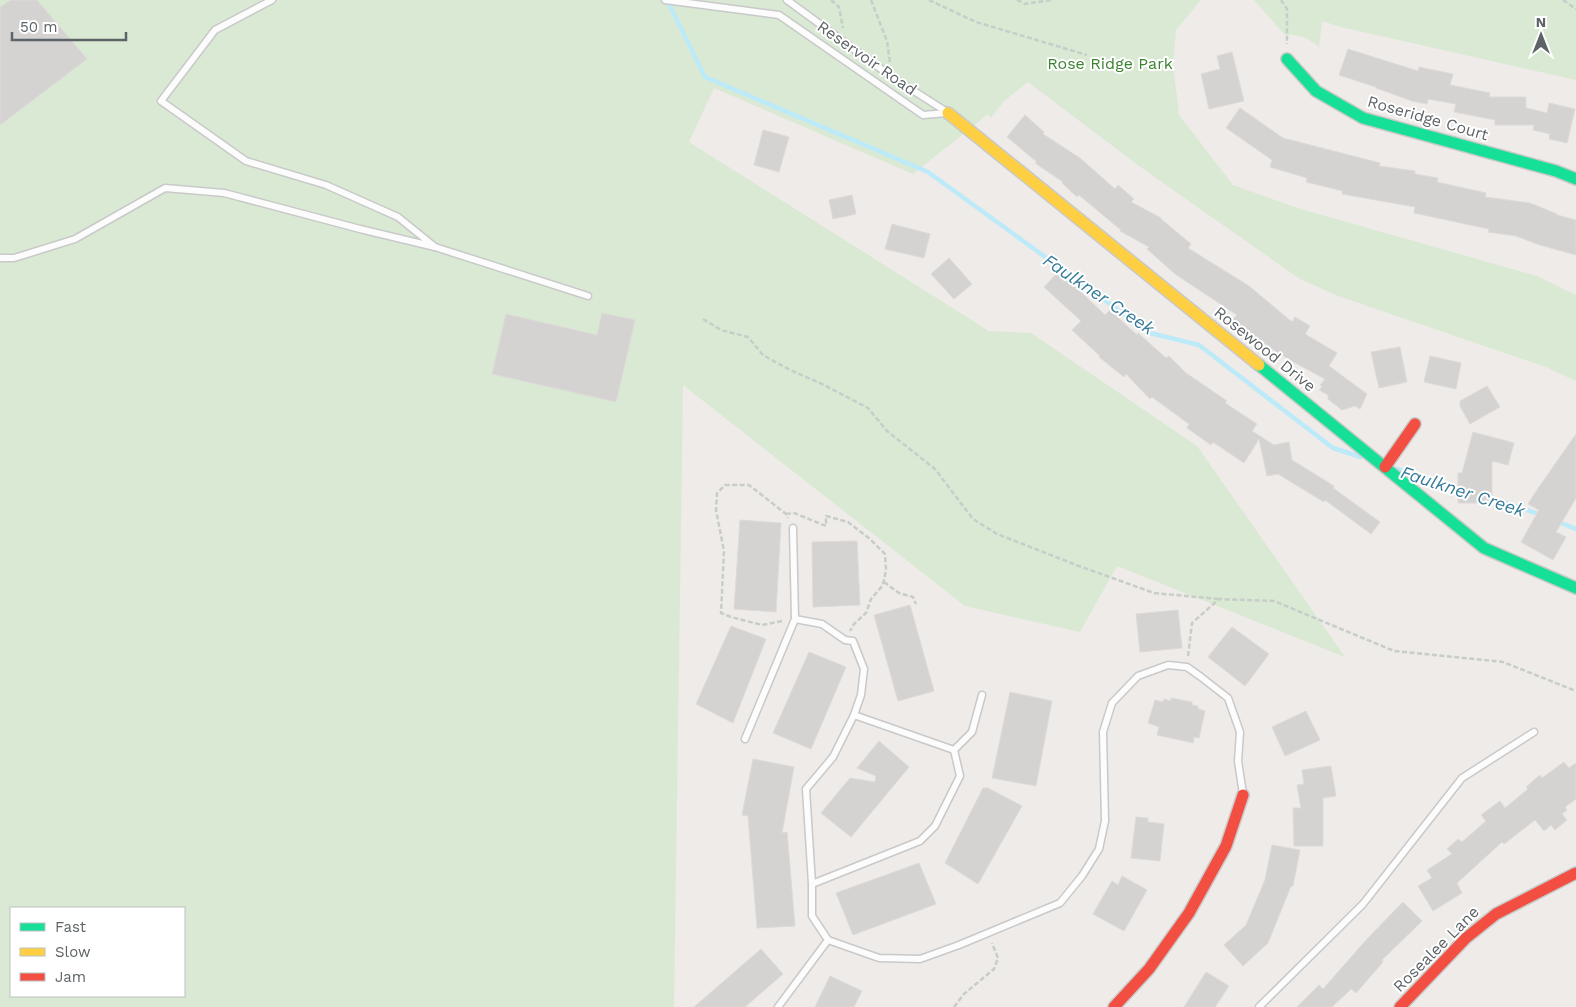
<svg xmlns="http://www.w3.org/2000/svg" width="1576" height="1007" viewBox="0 0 1576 1007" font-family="'Work Sans',sans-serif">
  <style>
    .green { fill: #dae9d3; fill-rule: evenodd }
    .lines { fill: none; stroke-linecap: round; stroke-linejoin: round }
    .stream { stroke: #bceaf8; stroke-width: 4.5 }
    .building { fill: #d5d3d2; stroke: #dddad8 }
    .lane-casing { stroke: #c9c9c9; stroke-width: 9 }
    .fast-casing { stroke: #c9c9c9; stroke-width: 14 }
    .slow-casing { stroke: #c9c9c9; stroke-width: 14 }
    .jam-casing { stroke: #c9c9c9; stroke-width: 14 }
    .path { stroke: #c7cdc9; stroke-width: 2.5; stroke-dasharray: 5 2.5; stroke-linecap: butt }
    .lane { stroke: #fcfcfc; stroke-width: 6 }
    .fast { stroke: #16e098; stroke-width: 11 }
    .slow { stroke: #ffcf43; stroke-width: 11 }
    .jam { stroke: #f24e42; stroke-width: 11 }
    .labels { text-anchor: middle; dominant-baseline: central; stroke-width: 4; stroke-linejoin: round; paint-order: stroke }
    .street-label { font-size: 16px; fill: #5d6366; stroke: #fff }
    .park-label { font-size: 16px; fill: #3d8231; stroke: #fff }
    .water-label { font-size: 18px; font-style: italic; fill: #377b9a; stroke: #fff }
  </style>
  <rect width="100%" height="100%" fill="#eeebe8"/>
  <!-- green -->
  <g class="green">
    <path d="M0,0H1201L1176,30L1173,64L1179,115L1233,185L1297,208L1537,276L1576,295V381L1546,367L1338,296L1300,279L1139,166L1028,82L1004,101L991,118L988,114L913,174L714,88L689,142L989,331L1031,333L1197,446L1345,657L1117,566L1080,632L965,606L683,385L674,1007H0ZM11,908H184V996H11Z"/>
    <path d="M1254,0H1576V80L1341,27L1322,21L1319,47C1308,38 1299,34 1285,35Z"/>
  </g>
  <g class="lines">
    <!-- stream -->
    <g class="stream">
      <path d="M667,0L705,77L928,172L1150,333L1199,345L1333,448L1361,457"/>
      <path d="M1397,469L1463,490"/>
      <path d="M1487,497L1542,515"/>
      <path d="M1556,521L1576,529"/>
    </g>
  </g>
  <!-- building -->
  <g class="building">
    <path d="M11,0H37L87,59L0,125V7Z"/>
    <path d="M1348,49L1418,71L1419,67L1453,74L1450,85L1490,93L1489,97H1526V108L1547,113L1549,103L1575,109L1567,143L1549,139L1550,134L1533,130L1534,125H1495V120L1454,112L1456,104L1428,99L1427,104L1412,101L1376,88V87L1339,75Z"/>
    <path d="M1232,52L1244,101L1209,109L1201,74L1220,69L1217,56Z"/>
    <path d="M1240,108L1283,138L1380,163L1379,166L1415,171V174L1438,178L1437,182L1486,193L1485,197L1530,203L1557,214V215L1576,220V255L1540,245L1516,236L1488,232L1489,229L1414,213L1415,207L1342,194L1343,191L1306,182L1307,178L1270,167L1272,160L1226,128Z"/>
    <path d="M1025,115L1044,132L1043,134L1080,158L1115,189L1118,185L1134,199L1131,202L1161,218V219L1191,244L1188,248L1249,286L1292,322L1295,317L1310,326L1305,334L1337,353L1329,366L1367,394L1360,409L1355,406L1342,410L1328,399V395L1319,390L1322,387L1320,385L1325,379L1288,359L1260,341L1233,319L1237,315L1175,274L1147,249L1149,247L1120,231L1121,230L1079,195L1077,197L1062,183L1063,182L1035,163L1037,162L1007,137Z"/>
    <path d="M763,130L789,137L779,172L754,165Z"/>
    <path d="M852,195L856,214L833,219L829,200Z"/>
    <path d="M892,224L930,234L924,258L885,249Z"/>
    <path d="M949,258L972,284L954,299L931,274Z"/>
    <path d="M1059,271L1105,315L1110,310L1137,335L1138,333L1166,358L1169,356L1186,373L1227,401L1225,403L1257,424L1252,431L1274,445L1289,442L1292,460L1334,486L1333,488L1380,522L1371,534L1325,500L1324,502L1278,474L1267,476L1259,439L1244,463L1213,442L1211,445L1187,428L1189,424L1152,397L1150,399L1126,374L1124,377L1099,357L1100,356L1072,330L1081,321L1044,287Z"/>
    <path d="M602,313L635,320L616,402L492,374L506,314L597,335Z"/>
    <path d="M1400,347L1407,382L1379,388L1371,352Z"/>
    <path d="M1430,356L1461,363L1456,389L1424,382Z"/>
    <path d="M1487,386L1500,407L1470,424L1460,406V401Z"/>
    <path d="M1473,432L1514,443L1508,465L1492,461V503H1458V473H1462Z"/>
    <path d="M1576,434V498L1556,532L1566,537L1553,560L1521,542L1539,510L1528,504L1539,487Z"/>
    <path d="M740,520L781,523L776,612L734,609Z"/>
    <path d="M857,541L860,605L813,607L812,542Z"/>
    <path d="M910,605L934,691L898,701L874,615Z"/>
    <path d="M1178,610L1182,648L1140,652L1136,614Z"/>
    <path d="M731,626L766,639L733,723L696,704Z"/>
    <path d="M1232,627L1269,654L1245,686L1208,657Z"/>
    <path d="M809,652L846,667L811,749L773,733Z"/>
    <path d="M1010,692L1052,701L1036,786L992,778Z"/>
    <path d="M1171,698L1192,702V705L1198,706V709L1205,711L1199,738L1194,737L1193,743L1157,735L1159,727L1148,723L1155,700L1163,702L1164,699L1171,701Z"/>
    <path d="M1306,711L1320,740L1285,756L1272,727Z"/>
    <path d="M879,741L909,767L851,837L821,813L850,778L875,782L876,776L857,768Z"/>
    <path d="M753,759L794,767L782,833L787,832L795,926L757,928L748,816L742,815Z"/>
    <path d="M1564,762L1569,768L1576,763V799L1565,807L1567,810L1562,814L1567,820L1555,830L1551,825L1544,831L1535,820L1504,844L1502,842L1457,883L1462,893L1433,911L1418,886L1432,878L1427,870L1452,854L1447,849L1458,839L1462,842L1486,821L1481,815L1500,801L1505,808L1528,789L1526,787L1540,775L1542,778Z"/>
    <path d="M1331,766L1336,796L1323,798V846H1294L1293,808H1301L1297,785L1304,784L1302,770Z"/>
    <path d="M983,788H988L1022,806L978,884L945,863Z"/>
    <path d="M1136,817L1148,818V822L1164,824L1160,861L1131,858Z"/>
    <path d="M1272,845L1300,850L1293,886H1291L1268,943L1243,966L1224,945L1246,925L1265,880Z"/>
    <path d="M919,863L936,904L853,935L836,893Z"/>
    <path d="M1122,876L1147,890L1124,931L1093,914L1112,881L1118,885Z"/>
    <path d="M1403,902L1422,921L1382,960L1383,962L1356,993L1351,989L1332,1007H1297L1319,985L1323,989L1368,938Z"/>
    <path d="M761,949L783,974L745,1007H694Z"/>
    <path d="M1206,972L1229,986L1215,1007H1184Z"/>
    <path d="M830,976L862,991L854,1007H815Z"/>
  </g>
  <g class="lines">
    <!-- lane casing -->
    <g class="lane-casing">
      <g id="lane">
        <path d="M665,0L779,15L923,115L947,113"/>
        <path d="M787,0L892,77L947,112"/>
        <path d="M435,247L588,296"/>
        <path d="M0,258H14L75,239L165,188L224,193L360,229L435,247L398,217L326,185L246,161L161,101L215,30L272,0"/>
        <path d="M745,739L795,619L793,528"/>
        <path d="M954,750L972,732L982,695"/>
        <path d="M812,884L920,841L935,826L960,776L954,750L854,715"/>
        <path d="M828,940L879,958L920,959L959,945L1060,903L1082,876L1099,849L1105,821L1103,732L1112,703L1138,676L1168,665L1187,667L1201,677L1228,698L1240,732L1238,761L1243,794"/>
        <path d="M778,1007L828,940L812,916V884L806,789L833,757L854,715L861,695L864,669L853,641L845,640L822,624L795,619"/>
        <path d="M1259,1007L1363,904L1462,778L1534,732"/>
      </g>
    </g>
    <!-- fast casing -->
    <g class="fast-casing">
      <g id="fast">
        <path d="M1287,59L1316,91L1363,118L1556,171L1576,179"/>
        <path d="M1259,365L1484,548L1576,588"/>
      </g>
    </g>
    <!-- slow casing -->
    <g class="slow-casing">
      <path id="slow" d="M948,113L1259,365"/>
    </g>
    <!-- jam casing -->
    <g class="jam-casing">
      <g id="jam">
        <path d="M1385,467L1415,424"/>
        <path d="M1114,1007L1149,969L1189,913L1226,846L1243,795"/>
        <path d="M1400,1007L1466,938L1496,914L1576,873"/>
      </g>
    </g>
    <!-- path -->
    <g class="path">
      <path d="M831,0L839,7L843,28"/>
      <path d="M871,0L887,41L890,63"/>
      <path d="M929,0L976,22L1087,55"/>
      <path d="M1017,0L1025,4L1051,0"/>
      <path d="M1281,0L1287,9V44"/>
      <path d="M1563,0L1576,9"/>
      <path d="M703,319L721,330L748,337L763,355L790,370L822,384L868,408L887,431L935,469L973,519L997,534L1079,566L1154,593L1219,599"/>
      <path d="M786,514L794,513L826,526V516L848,522L870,539L885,554L886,570L883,585L871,599L866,613L854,624L850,631"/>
      <path d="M884,582L899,593L913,597L916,604"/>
      <path d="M782,621L762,625L731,617L721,613L724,551L716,510L717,493L725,485H749L786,514L788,518"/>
      <path d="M1188,656L1192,623L1219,599L1274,601L1394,651L1503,662L1576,691"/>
      <path d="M954,1007L964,994L994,969L998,958L992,943"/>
    </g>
    <!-- lane -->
    <use href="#lane" class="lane"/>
    <!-- fast -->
    <use href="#fast" class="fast"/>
    <!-- slow -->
    <use href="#slow" class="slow"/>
    <!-- jam -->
    <use href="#jam" class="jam"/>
  </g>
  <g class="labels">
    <!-- street labels -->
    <g class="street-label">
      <text transform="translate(867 58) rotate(35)">Reservoir Road</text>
      <text transform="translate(1428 118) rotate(16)">Roseridge Court</text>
      <text transform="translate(1265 349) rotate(39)">Rosewood Drive</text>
      <text transform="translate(1436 949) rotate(-45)">Rosealee Lane</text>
    </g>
    <!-- park labels -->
    <g class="park-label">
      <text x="1110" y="63">Rose Ridge Park</text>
    </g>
    <!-- water labels -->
    <g class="water-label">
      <text transform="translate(1099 294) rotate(34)">Faulkner Creek</text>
      <text transform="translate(1463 491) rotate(18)">Faulkner Creek</text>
    </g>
  </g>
  <!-- legend -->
  <rect x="10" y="907" width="175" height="90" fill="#ffffff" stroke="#bec1c2"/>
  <rect x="20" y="923" width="25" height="8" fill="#16e098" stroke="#bec1c2"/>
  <text x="55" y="932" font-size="15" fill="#5d6366">Fast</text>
  <rect x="20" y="948" width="25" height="8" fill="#ffcf43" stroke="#bec1c2"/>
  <text x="55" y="957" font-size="15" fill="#5d6366">Slow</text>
  <rect x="20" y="973" width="25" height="8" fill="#f24e42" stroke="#bec1c2"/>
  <text x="55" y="982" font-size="15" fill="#5d6366">Jam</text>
  <!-- north arrow -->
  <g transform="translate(1541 35)" stroke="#ffffff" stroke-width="4" paint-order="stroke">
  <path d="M0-4L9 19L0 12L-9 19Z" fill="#5d6366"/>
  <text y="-8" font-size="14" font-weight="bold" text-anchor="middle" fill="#5d6366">N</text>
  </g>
  <!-- scale -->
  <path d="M12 32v8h114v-8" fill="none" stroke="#5d6366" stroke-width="2.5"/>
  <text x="20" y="32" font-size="15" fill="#5d6366" stroke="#ffffff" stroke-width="4" paint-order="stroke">50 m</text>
</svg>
